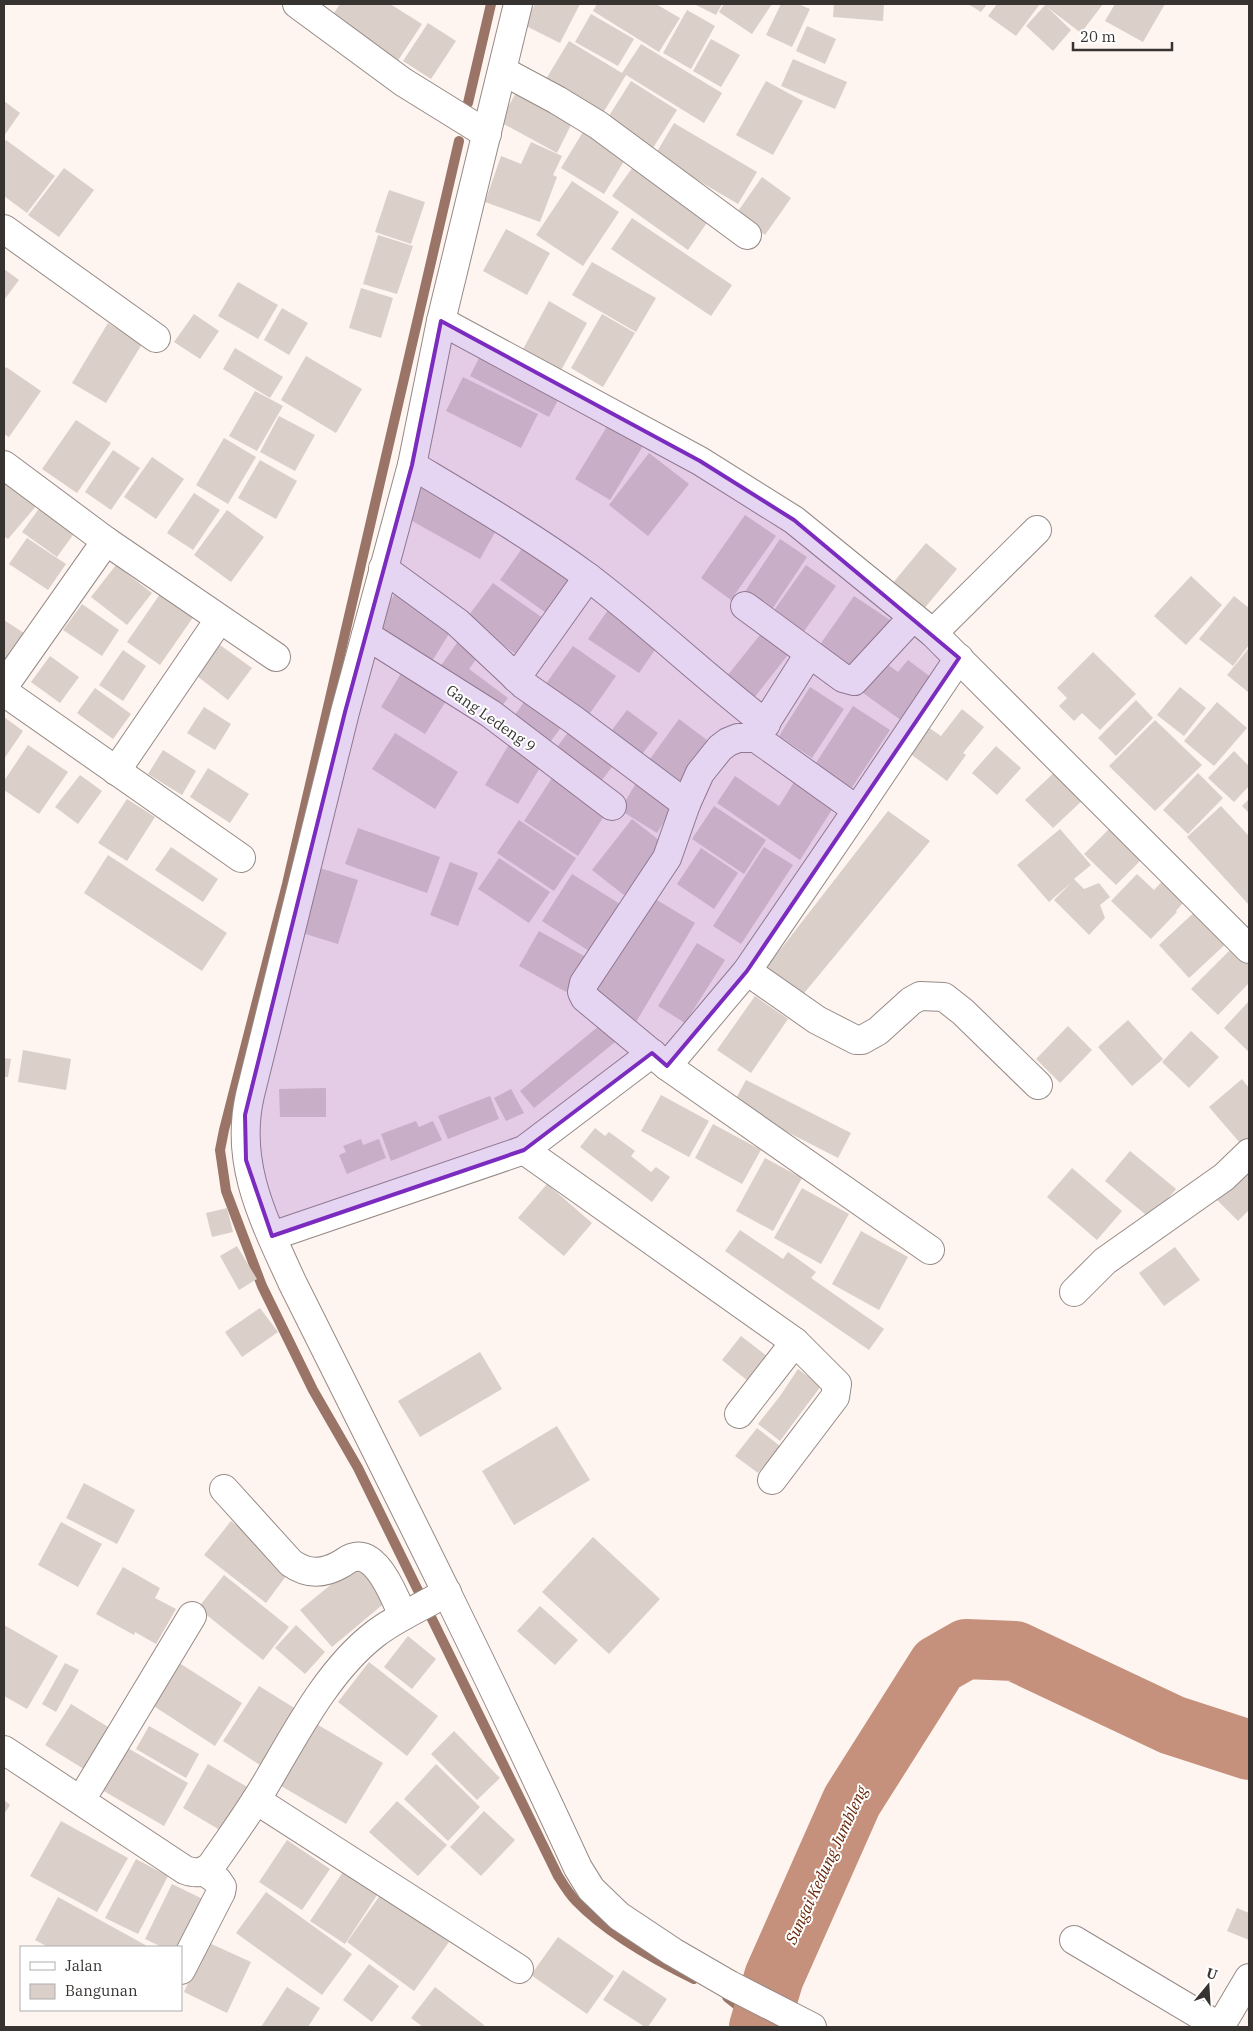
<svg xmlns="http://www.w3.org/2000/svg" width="1253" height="2031" viewBox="0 0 1253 2031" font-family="'IBM Plex Serif',serif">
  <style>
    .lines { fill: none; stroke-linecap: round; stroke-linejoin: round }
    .stream { stroke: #9a7466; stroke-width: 10 }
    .river { stroke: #c5907c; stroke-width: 60 }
    .building { fill: #dbcfca }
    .minor-casing { stroke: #968a86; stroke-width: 30 }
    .minor { stroke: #fff; stroke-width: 28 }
    .marked { fill: #7b2cbf; fill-opacity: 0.2; stroke: #7b2cbf; stroke-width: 4; stroke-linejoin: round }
    .labels { text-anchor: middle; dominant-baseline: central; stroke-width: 4; stroke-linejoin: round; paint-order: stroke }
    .street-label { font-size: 15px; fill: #373331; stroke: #fff }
    .water-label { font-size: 16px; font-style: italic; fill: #662608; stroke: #fff }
  </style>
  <rect width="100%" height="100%" fill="#fef4f0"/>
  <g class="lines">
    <!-- stream -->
    <g class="stream">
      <path d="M468,103L491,4"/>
      <path d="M459,141L287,884L224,1130L220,1150L226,1191L262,1286L313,1390L358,1468L558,1876C563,1884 569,1894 576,1901C606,1932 655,1960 694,1979"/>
      <path d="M727,1997L760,2023L771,2027"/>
    </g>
    <!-- river -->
    <path class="river" d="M759,2027L774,1977L852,1801L938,1665L966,1649L1015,1651L1172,1725L1249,1750"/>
  </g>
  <!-- building -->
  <g class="building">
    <path d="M340,4H390L422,24L397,62L330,19Z"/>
    <path d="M535,4H580L560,43L524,25Z"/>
    <path d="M597,4H656L680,18L659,52L593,11Z"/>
    <path d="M694,4H722L716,15Z"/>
    <path d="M724,4H772L752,34L719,12Z"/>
    <path d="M781,4H798L810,9L792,47L766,35Z"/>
    <path d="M834,4H884L883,21L833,17Z"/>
    <path d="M968,4H987L981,12Z"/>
    <path d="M997,4H1040L1016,36L988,16Z"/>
    <path d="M1046,4H1103L1081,33L1047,7L1071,30L1053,51L1026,26Z"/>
    <path d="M1115,4H1165L1143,42L1105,21Z"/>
    <path d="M687,10L715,26L691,69L663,53Z"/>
    <path d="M591,14L634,39L618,66L575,42Z"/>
    <path d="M428,23L456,41L431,79L403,61Z"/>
    <path d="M807,26L836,39L825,64L796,51Z"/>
    <path d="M711,39L740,55L721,87L693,71Z"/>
    <path d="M569,41L622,73L641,44L722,93L704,123L626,75L603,113L546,79Z"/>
    <path d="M793,59L847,82L835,109L781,86Z"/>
    <path d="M631,81L677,110L653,148L607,119Z"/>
    <path d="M766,81L803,101L773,155L736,135Z"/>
    <path d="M520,85L576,115L557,153L500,122Z"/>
    <path d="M4,101L20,113L4,136Z"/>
    <path d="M674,123L757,172L738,204L655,155Z"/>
    <path d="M586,127L629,153L604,194L561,168Z"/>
    <path d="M6,140L55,176L27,213L4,196V143Z"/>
    <path d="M531,142L562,156L553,175L557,177L540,222L485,202L501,156L521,164Z"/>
    <path d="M638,160L713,214L688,250L612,196Z"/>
    <path d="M64,168L94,190L59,237L28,215Z"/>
    <path d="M762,177L791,198L765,235L736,214Z"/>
    <path d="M572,181L619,212L583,266L536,235Z"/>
    <path d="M389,190L425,202L411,244L375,232Z"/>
    <path d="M632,218L732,285L711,316L611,249Z"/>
    <path d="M506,229L550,253L527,295L483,271Z"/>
    <path d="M378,235L413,246L397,294L363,284Z"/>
    <path d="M592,262L656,298L636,332L572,295Z"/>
    <path d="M4,269L19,280L4,300Z"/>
    <path d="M238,282L278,305L258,339L218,316Z"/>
    <path d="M361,288L393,298L381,338L349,328Z"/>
    <path d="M549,301L587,323L559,374L521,353Z"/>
    <path d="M282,308L308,323L289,355L264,340Z"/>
    <path d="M194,314L219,331L200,359L174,342Z"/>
    <path d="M602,314L635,333L603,387L571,368Z"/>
    <path d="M108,323L142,344L106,403L72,383Z"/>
    <path d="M235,348L283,377L270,398L223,369Z"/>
    <path d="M484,348L564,389L549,417L470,376Z"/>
    <path d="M306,356L362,389L336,433L281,400Z"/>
    <path d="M6,367L41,391L9,437L4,434V371Z"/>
    <path d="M463,377L538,414L521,448L446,411Z"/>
    <path d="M255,391L283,406L257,451L229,436Z"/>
    <path d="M279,416L315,435L295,471L260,452Z"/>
    <path d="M76,420L111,443L77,493L42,469Z"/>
    <path d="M611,420L646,441L610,500L575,479Z"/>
    <path d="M224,438L256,457L228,504L196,485Z"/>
    <path d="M113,450L140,468L111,510L85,492Z"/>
    <path d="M649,453L689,484L648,536L609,505Z"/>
    <path d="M152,457L184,479L156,519L124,497Z"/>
    <path d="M260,460L297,481L276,519L238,498Z"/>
    <path d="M427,478L502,520L480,559L405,517Z"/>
    <path d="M4,479L37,505L8,539L4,536Z"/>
    <path d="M194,493L220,510L193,550L167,533Z"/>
    <path d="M43,503L78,528L57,557L22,532Z"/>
    <path d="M227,510L264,537L231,582L194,555Z"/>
    <path d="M745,515L776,536L731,600L701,578Z"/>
    <path d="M27,538L66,564L48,590L9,564Z"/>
    <path d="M780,539L807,557L769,614L742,596Z"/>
    <path d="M926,543L957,569L923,610L892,584Z"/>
    <path d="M523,547L572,582L549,615L500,580Z"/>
    <path d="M116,565L152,593L127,625L91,597Z"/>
    <path d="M806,565L836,586L800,637L770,616Z"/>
    <path d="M1191,576L1222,605L1186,645L1154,616Z"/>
    <path d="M493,583L547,621L520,657L466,619Z"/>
    <path d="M398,589L455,624L426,671L368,636Z"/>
    <path d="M160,594L194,616L160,665L127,642Z"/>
    <path d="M854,596L893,622L859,672L819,646Z"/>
    <path d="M1234,596L1249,608V645L1233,666L1199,639Z"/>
    <path d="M82,604L119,630L102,656L63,630Z"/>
    <path d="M608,610L659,644L639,673L588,639Z"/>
    <path d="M4,620L30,637L4,669Z"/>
    <path d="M764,630L791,651L750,703L723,681Z"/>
    <path d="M459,640L480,654L469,669L508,698L497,712L438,670Z"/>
    <path d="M220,645L252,668L228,700L197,676Z"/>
    <path d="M573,646L616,676L588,716L545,685Z"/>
    <path d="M1249,648V691L1248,692L1227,675Z"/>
    <path d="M123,650L146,666L123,701L99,685Z"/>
    <path d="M1093,652L1136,694L1100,730L1082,713L1074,721L1059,706L1067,698L1057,688Z"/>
    <path d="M50,656L79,677L60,703L31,682Z"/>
    <path d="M880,659L898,672L908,660L932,678L902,721L859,690Z"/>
    <path d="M403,670L448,698L425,734L381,707Z"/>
    <path d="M810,687L844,709L812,758L779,736Z"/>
    <path d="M1180,687L1206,708L1184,736L1157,715Z"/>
    <path d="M95,688L131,714L113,739L77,713Z"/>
    <path d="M532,691L568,718L542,753L507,726Z"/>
    <path d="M1136,700L1153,718L1116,756L1098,738Z"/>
    <path d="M1217,702L1247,728L1214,766L1184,741Z"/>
    <path d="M853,706L890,730L849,792L812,769Z"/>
    <path d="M204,707L231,724L215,750L187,733Z"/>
    <path d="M962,709L984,727L963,753L966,755L947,781L908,752L928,727L941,736Z"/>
    <path d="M627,710L658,733L640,757L609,734Z"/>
    <path d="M4,717L23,731L4,759Z"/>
    <path d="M679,719L711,743L682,782L650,759Z"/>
    <path d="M1155,720L1202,765L1155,811L1109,766Z"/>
    <path d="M575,723L620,756L594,791L549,758Z"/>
    <path d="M395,733L458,772L435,809L372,769Z"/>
    <path d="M511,741L544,761L518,804L485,785Z"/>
    <path d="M28,745L68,772L39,814L4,790V781Z"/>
    <path d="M996,746L1021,768L997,795L972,773Z"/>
    <path d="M163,750L196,771L182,795L148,774Z"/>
    <path d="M1234,751L1249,766V786L1234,802L1208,778Z"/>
    <path d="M208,768L249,794L230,823L190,797Z"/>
    <path d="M1058,769L1086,797L1053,828L1025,800Z"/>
    <path d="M1198,773L1223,798L1188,834L1163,810Z"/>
    <path d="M80,775L102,791L78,824L55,807Z"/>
    <path d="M554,775L608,810L578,856L524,821Z"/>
    <path d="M735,776L779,806L794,782L833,808L800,860L717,803Z"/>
    <path d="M639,778L677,801L657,833L620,810Z"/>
    <path d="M127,799L155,817L127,861L98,843Z"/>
    <path d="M1249,799V813L1242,806Z"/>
    <path d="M714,806L766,840L744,874L692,839Z"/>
    <path d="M1221,806L1249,836V905L1187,837Z"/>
    <path d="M888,811L930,841L800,998L763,972Z"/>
    <path d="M632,819L664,844L624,895L592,870Z"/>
    <path d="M519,820L576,858L554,891L497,853Z"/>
    <path d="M1115,823L1146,855L1116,885L1084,854Z"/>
    <path d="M358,828L440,857L427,893L345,864Z"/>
    <path d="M1060,829L1091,865L1074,879L1084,889L1099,883L1110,897L1100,905L1105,918L1089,935L1054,900L1072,882L1049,902L1017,865Z"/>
    <path d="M171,847L218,879L203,902L155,870Z"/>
    <path d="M764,847L793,865L741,944L713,926Z"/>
    <path d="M701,848L738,873L714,909L677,884Z"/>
    <path d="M108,855L227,933L202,971L84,893Z"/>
    <path d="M499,858L550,892L529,923L478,889Z"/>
    <path d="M450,862L478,873L458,926L430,915Z"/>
    <path d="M320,868L358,880L338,944L299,932Z"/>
    <path d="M572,874L620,904L589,951L542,921Z"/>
    <path d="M1137,874L1154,890L1169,874L1191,894L1176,911L1177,912L1151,939L1111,901Z"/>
    <path d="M652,897L695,923L636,1022L592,996Z"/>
    <path d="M1200,907L1231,939L1189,978L1159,945Z"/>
    <path d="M539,931L586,957L566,992L519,966Z"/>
    <path d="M697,943L725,960L685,1023L658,1006Z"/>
    <path d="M1235,945L1249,959V983L1218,1015L1191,989Z"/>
    <path d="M755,996L788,1019L751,1073L717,1050Z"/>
    <path d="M1249,1001V1052L1224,1028Z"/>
    <path d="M1128,1020L1163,1059L1132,1086L1098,1047Z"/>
    <path d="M605,1021L620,1038L534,1108L520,1091Z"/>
    <path d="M1068,1026L1092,1050L1060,1083L1036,1059Z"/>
    <path d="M1191,1031L1219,1057L1189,1088L1162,1062Z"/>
    <path d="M23,1050L71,1059L66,1090L18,1082Z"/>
    <path d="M4,1058L11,1059L8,1077H4Z"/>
    <path d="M1242,1079L1249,1088V1147L1246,1150L1209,1107Z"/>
    <path d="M746,1080L851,1133L838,1158L733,1104Z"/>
    <path d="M326,1088V1117H280L279,1089Z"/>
    <path d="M511,1089L524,1113L506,1121L494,1098Z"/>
    <path d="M661,1095L709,1121L689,1157L641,1131Z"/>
    <path d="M490,1096L499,1119L448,1139L438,1116Z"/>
    <path d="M416,1121L419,1127L433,1121L442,1140L391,1161L381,1134Z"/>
    <path d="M713,1124L761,1150L742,1184L695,1158Z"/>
    <path d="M595,1128L605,1136L609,1132L635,1151L631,1156L651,1172L656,1167L670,1177L652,1202L580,1147Z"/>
    <path d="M361,1139L363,1145L379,1139L386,1158L347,1174L339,1155L346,1152L343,1146Z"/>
    <path d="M1130,1151L1176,1189L1151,1219L1105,1181Z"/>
    <path d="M765,1158L802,1178L773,1231L736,1211Z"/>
    <path d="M1249,1162V1210L1238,1221L1214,1197Z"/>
    <path d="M1072,1168L1122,1211L1097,1240L1047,1197Z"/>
    <path d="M547,1184L592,1223L564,1256L518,1218Z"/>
    <path d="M802,1188L849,1214L821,1264L774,1238Z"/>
    <path d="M227,1208L233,1232L212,1237L206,1213Z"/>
    <path d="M740,1230L783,1259L788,1252L816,1272L811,1278L884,1329L869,1350L725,1251Z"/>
    <path d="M861,1231L908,1257L879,1310L832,1284Z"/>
    <path d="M237,1246L257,1279L239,1290L220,1256Z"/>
    <path d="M1175,1247L1200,1280L1164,1306L1139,1273Z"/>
    <path d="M260,1308L278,1332L242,1357L225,1332Z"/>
    <path d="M741,1336L767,1356L748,1381L722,1360Z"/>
    <path d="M480,1352L502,1389L420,1437L398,1401Z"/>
    <path d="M798,1369L821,1386L780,1441L758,1424L780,1396Z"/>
    <path d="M557,1426L590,1480L514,1525L482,1471Z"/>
    <path d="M757,1428L780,1446L758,1473L735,1456Z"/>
    <path d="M84,1483L135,1510L117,1544L66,1518Z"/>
    <path d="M231,1521L292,1568L266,1603L204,1555Z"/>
    <path d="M61,1522L102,1544L78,1587L38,1565Z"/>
    <path d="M593,1537L660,1599L609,1654L542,1592Z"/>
    <path d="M356,1564L387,1601L332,1647L300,1610Z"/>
    <path d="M123,1567L160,1588L155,1598L176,1609L156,1644L135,1632L134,1635L96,1614Z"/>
    <path d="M224,1575L289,1627L263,1660L198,1608Z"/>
    <path d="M540,1606L578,1640L555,1665L517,1631Z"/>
    <path d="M4,1625L58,1656L27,1709L4,1696Z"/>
    <path d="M296,1625L325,1652L305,1674L275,1648Z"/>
    <path d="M408,1636L436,1659L412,1689L384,1667Z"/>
    <path d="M173,1659L242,1703L215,1746L146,1701Z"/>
    <path d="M369,1662L438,1716L407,1756L338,1702Z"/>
    <path d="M65,1663L79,1670L56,1712L42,1704Z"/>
    <path d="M259,1686L296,1709L260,1765L223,1741Z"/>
    <path d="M71,1704L113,1730L87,1771L45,1745Z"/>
    <path d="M313,1722L383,1763L346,1824L276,1783Z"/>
    <path d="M149,1726L199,1754L186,1778L136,1749Z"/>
    <path d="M454,1731L500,1778L477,1800L431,1754Z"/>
    <path d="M126,1747L188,1783L164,1826L102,1790Z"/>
    <path d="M208,1764L249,1788L223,1832L183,1808Z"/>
    <path d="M436,1764L480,1807L448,1841L404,1799Z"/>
    <path d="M4,1800L10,1805L4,1814Z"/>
    <path d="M397,1801L447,1845L418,1876L369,1832Z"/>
    <path d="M484,1811L515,1840L481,1876L450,1847Z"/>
    <path d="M61,1821L128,1858L97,1912L30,1876Z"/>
    <path d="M287,1840L330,1869L302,1910L259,1882Z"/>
    <path d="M136,1859L168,1876L138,1934L105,1918Z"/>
    <path d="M347,1866L381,1889L345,1944L310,1921Z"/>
    <path d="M172,1884L207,1901L181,1947H162L145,1939Z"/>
    <path d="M266,1892L352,1954L322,1995L236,1933Z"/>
    <path d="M381,1894L449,1942L414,1991L347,1942Z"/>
    <path d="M58,1897L100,1920L149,1947H48L35,1940Z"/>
    <path d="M1237,1908L1249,1913V1940L1227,1931Z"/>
    <path d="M558,1937L614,1976L587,2014L531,1975Z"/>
    <path d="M207,1942L251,1962L227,2013L184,1992Z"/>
    <path d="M369,1964L399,1986L372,2022L343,2000Z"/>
    <path d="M623,1970L667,1999L648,2027H645L603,2000Z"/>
    <path d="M287,1987L320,2008L308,2027H261Z"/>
    <path d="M435,1987L484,2025L483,2027H423L411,2018Z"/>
  </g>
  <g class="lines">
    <!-- minor casing -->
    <g class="minor-casing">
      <g id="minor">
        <path d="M297,4L403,82L487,134"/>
        <path d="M518,4L441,321L412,465L345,712L250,1095C234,1164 264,1220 292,1282C389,1476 487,1670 578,1868L591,1889L619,1916L673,1952L730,1985L812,2027"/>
        <path d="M503,71L557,100L598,125L747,235"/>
        <path d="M4,229L156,338"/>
        <path d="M441,321L700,461L794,520L933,633L1249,949"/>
        <path d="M4,465L106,541L276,657"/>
        <path d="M412,465C472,501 532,536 588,577C649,623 705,677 766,724"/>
        <path d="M383,568L457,622L524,685L574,720L686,804"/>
        <path d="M745,606L843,678L854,681L913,617"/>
        <path d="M933,633L1037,530"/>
        <path d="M366,635L491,714L612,806"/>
        <path d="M516,678L588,577"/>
        <path d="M4,686L106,541"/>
        <path d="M4,692L241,858"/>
        <path d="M756,738H738L728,742L720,748L700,773L686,804L667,858L584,983L582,992L585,998L667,1066L930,1250"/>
        <path d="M116,771L219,620"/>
        <path d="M857,810L959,658"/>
        <path d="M747,971L817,1020L856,1040H862L878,1031L911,1001L920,996L944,997L963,1012L1038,1085"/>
        <path d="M667,1066L747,971L857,810L756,738L809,654"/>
        <path d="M524,1150L795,1342L837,1384L835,1397L772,1480"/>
        <path d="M272,1236L524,1150L652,1053"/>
        <path d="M1074,1292L1105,1261L1224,1177L1249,1153"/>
        <path d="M739,1414L795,1342"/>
        <path d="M224,1489L291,1563C308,1575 324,1574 341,1564C345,1562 350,1557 355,1557C378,1552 396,1600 403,1616"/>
        <path d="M4,1750L185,1870C196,1874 202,1873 211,1866C229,1840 248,1814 264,1787C295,1735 327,1671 375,1634C397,1617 424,1606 447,1592"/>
        <path d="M81,1800L192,1616"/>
        <path d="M256,1800L519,1969"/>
        <path d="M1074,1940L1220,2027"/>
        <path d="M181,1970L221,1892L222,1887L218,1881L204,1871"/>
        <path d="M1220,2027L1249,1978"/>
      </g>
    </g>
    <!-- minor -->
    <use href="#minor" class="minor"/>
  </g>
  <!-- marked area -->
  <path class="marked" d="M441,321L700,461L794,520L959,658L747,971L667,1066L652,1053L524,1150L272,1236L246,1160L245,1115L345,712L412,465Z"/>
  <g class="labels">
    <!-- street labels -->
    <g class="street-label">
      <text transform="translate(491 718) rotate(35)">Gang Ledeng 9</text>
    </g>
    <!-- water labels -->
    <g class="water-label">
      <text transform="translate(826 1865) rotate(-65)">Sungai Kedung Jumbleng</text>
    </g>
  </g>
  <!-- border -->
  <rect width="1253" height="2031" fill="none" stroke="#373331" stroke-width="10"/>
  <!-- legend -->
  <rect x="20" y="1946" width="162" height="65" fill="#ffffff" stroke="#afadad"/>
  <rect x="30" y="1962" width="25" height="8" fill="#ffffff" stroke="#afadad"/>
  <text x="65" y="1971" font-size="15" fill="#373331">Jalan</text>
  <rect x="30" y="1984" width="25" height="15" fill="#dbcfca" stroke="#afadad"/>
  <text x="65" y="1996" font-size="15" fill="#373331">Bangunan</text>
  <!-- north arrow -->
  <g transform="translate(1208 1986) rotate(18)" stroke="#ffffff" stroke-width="4" paint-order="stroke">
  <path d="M0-4L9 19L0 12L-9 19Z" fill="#373331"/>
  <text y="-8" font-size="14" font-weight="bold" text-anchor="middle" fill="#373331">U</text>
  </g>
  <!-- scale -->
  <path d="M1073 42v8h99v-8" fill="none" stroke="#373331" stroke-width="2.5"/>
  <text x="1080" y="42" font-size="15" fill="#373331" stroke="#ffffff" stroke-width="4" paint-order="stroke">20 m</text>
</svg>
